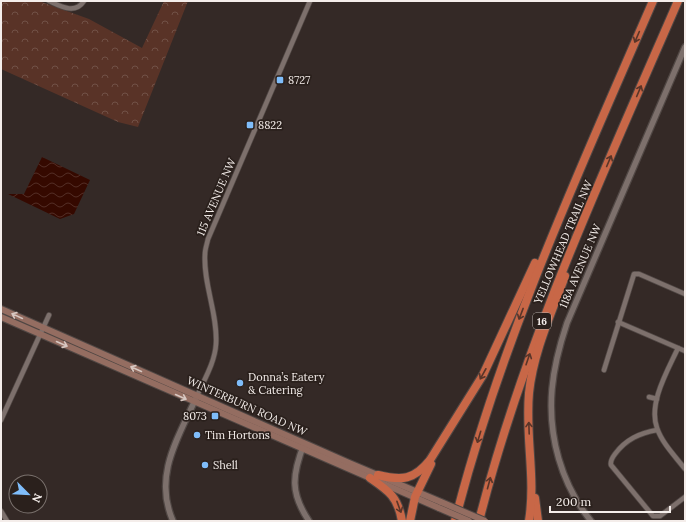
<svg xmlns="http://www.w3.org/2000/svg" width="686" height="522" viewBox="0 0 686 522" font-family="Lora,serif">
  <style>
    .forest { fill: url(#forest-crowns) }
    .water { fill: url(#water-waves) }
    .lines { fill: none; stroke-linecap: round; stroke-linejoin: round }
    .minor-casing { stroke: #504744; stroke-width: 6 }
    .tertiary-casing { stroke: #504744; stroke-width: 8 }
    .secondary-casing { stroke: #504744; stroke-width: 8 }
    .motorway-casing { stroke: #504744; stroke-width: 10 }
    .minor { stroke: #7d706c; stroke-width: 4.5 }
    .tertiary { stroke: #7d706c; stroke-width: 5.5 }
    .secondary { stroke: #946d61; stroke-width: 6 }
    .motorway { stroke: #c86747; stroke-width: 8 }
    .secondary-bridge-casing { stroke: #504744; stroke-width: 8; stroke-linecap: butt }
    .secondary-bridge { stroke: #946d61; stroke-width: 6 }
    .oneway { stroke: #593529 }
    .oneway2 { stroke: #d7c7c1 }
    .poi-dot { fill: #7fbdfa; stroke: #2a201c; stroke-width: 1.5 }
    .labels { text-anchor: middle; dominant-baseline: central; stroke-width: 3.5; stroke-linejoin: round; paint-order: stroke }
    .shield { fill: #2a201c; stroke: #b7b0ac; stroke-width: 1 }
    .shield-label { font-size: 10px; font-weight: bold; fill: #f4edea }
    .poi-label { font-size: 11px; fill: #f4edea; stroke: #2a201c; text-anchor: start }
    .street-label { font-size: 11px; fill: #f4edea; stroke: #2a201c }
  </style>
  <defs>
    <pattern id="forest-crowns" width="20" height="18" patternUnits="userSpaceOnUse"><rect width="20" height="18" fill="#593327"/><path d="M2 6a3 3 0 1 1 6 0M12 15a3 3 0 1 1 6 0" fill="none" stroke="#715146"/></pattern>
    <pattern id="water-waves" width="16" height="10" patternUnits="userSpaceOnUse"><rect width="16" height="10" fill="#350900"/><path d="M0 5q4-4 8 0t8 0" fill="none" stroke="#532d25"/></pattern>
  </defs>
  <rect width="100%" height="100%" fill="#342926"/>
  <!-- forest -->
  <path class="forest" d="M1,1H39L89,19L142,48L164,1H188L138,127L118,122L1,69Z"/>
  <!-- water -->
  <path class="water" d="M42,157L90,180L74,214L60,219L8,194H24Z"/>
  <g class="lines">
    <!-- minor casing -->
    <g class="minor-casing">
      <g id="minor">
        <path d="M49,1C60,6 75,15 84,1"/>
        <path d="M618,322L685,351"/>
        <path d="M678,348C668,370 648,403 657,428C662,443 675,456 685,469"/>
        <path d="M604,370L634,274H639L685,294"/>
        <path d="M197,396C204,380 215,362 216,344C218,314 203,284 205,254C205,249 207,244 208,239L310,1"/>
        <path d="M649,397L657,399"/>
        <path d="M1,420L49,315"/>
        <path d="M657,430C640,433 626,439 615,454C612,458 610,461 611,465L653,516H660L685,497"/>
        <path d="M1,511L7,521"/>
      </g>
    </g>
    <!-- tertiary casing -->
    <g class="tertiary-casing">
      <g id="tertiary">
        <path d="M304,444C292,475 290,493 309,521"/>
        <path d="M173,521C153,476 178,438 196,398"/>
        <path d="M591,521C561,484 548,436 552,389C554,366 560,344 567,323L685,47"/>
      </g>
    </g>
    <!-- secondary casing -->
    <g class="secondary-casing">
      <g id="secondary">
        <path d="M1,309L349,463L441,502"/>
        <path d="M1,317L439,508"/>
      </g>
    </g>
    <!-- motorway casing -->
    <g class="motorway-casing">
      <g id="motorway">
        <path d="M378,475C402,481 414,480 430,460L483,375L535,263"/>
        <path d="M370,478C389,491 398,497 402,521"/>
        <path d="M535,498L538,521"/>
        <path d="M410,521L415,497L431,464"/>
        <path d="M455,521C501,340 579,172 653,1"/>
        <path d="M479,521C525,340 604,172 678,1"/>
        <path d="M529,521C536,478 525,436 529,393C533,353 551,314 565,276"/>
      </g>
    </g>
    <!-- minor -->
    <use href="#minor" class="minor"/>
    <!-- tertiary -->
    <use href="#tertiary" class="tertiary"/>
    <!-- secondary -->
    <use href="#secondary" class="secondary"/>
    <!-- motorway -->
    <use href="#motorway" class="motorway"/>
    <!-- secondary-bridge casing -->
    <g class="secondary-bridge-casing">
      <g id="secondary-bridge">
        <path d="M441,502L485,521"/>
        <path d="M439,508L469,521"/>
      </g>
    </g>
    <!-- secondary-bridge -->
    <use href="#secondary-bridge" class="secondary-bridge"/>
  </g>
  <!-- one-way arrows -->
  <defs><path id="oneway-shaft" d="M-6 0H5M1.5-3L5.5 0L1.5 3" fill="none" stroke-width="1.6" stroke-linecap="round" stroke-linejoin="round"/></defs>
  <g class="oneway">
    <use href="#oneway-shaft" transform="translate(637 37) rotate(113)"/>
    <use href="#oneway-shaft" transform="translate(639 91) rotate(-67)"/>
    <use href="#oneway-shaft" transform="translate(609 161) rotate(-67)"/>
    <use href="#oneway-shaft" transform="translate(521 314) rotate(111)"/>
    <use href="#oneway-shaft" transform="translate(528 359) rotate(-71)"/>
    <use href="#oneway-shaft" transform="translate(483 374) rotate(119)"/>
    <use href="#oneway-shaft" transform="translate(529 428) rotate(-92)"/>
    <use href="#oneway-shaft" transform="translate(479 437) rotate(107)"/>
    <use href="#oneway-shaft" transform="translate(489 483) rotate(-75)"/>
    <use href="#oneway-shaft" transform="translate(399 507) rotate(70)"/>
  </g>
  <g class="oneway2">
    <use href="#oneway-shaft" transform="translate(17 316) rotate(-155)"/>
    <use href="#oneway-shaft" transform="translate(62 344) rotate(24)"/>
    <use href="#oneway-shaft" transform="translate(136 369) rotate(-156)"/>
    <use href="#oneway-shaft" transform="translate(181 397) rotate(24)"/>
  </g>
  <!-- markers -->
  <g class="poi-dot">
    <rect x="276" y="76" width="8" height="8" rx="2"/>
    <rect x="246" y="121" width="8" height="8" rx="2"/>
    <circle cx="240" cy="383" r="4"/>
    <rect x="211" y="412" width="8" height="8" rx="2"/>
    <circle cx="197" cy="435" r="4"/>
    <circle cx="205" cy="465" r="4"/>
  </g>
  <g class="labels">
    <!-- shield labels -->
    <rect class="shield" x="533" y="313" width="18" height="16" rx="3"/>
    <g class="shield-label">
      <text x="542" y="321">16</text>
    </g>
    <!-- poi labels -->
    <g class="poi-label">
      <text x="288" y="80">8727</text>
      <text x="258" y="125">8822</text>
      <text x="248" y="377">Donna’s Eatery<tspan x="248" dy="13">&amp; Catering</tspan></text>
      <text x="207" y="416" text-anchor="end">8073</text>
      <text x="205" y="435">Tim Hortons</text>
      <text x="213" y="465">Shell</text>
    </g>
    <!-- street labels -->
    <g class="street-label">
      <text transform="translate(216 197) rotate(-67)">115 AVENUE NW</text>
      <text transform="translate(563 242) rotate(-67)">YELLOWHEAD TRAIL NW</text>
      <text transform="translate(580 266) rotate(-67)">118A AVENUE NW</text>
      <text transform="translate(247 406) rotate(24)">WINTERBURN ROAD NW</text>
    </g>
  </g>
  <!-- border -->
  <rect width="686" height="522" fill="none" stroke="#f4edea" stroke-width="4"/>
  <!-- north arrow -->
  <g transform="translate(28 494) rotate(114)"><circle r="19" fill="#2a201c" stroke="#7b726e"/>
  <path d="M0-3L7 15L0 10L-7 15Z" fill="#7fbdfa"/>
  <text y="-6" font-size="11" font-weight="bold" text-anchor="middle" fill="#f4edea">N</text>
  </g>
  <!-- scale -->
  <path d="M550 506v6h120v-6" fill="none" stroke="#f4edea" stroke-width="2"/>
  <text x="556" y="506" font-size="12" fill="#f4edea" stroke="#2a201c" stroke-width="3" paint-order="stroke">200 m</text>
</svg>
